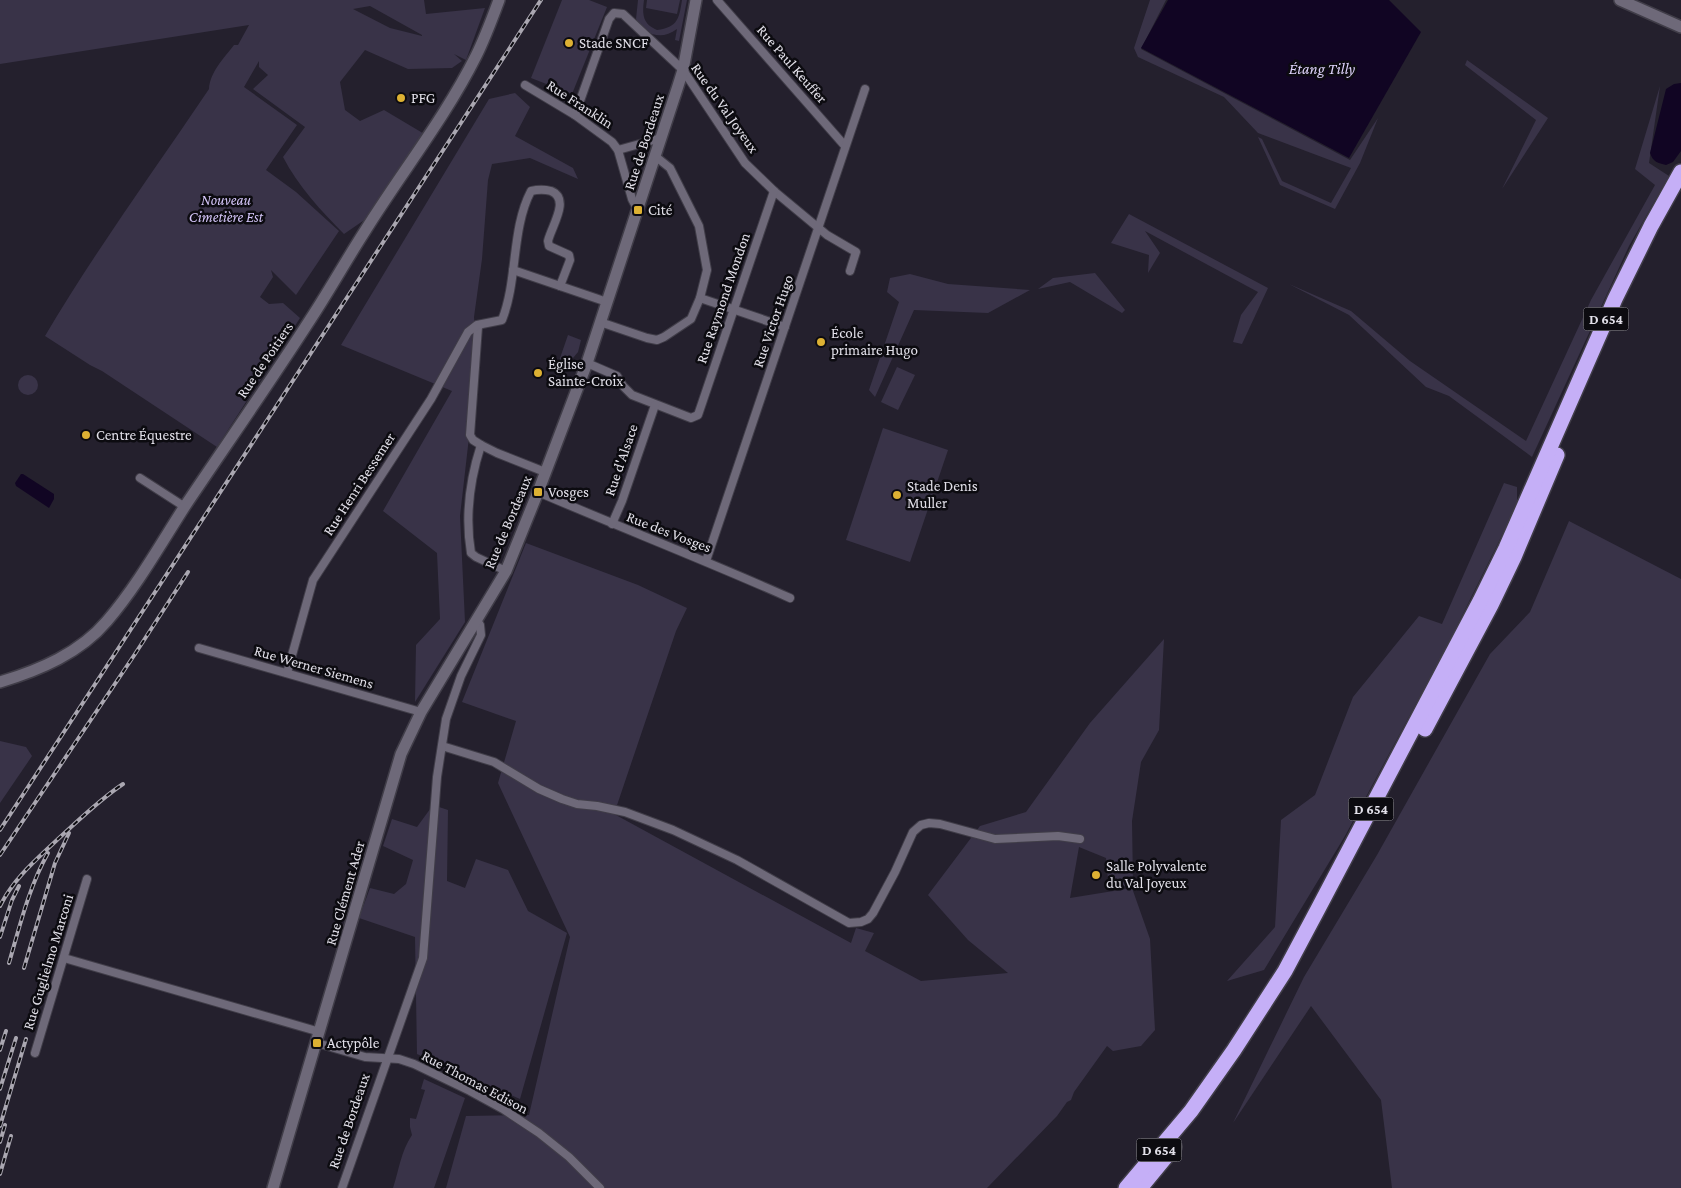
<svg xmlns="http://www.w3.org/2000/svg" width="1681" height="1188" viewBox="0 0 1681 1188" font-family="'Crimson Pro',serif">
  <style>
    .green { fill: #393348; fill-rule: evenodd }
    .water { fill: #110523 }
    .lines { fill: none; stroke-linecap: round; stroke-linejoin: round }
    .street-casing { stroke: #403d48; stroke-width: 10 }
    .secondary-casing { stroke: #403d48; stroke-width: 14 }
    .highway-casing { stroke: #403d48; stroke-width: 18 }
    .street { stroke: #6e6979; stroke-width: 8 }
    .secondary { stroke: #6e6979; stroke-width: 11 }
    .highway { stroke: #c5aff7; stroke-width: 15 }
    .rail-casing { stroke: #aaa7b1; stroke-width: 4 }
    .rail { stroke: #0c0b10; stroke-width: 2; stroke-dasharray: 5.5; stroke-linecap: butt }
    .poi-dot { fill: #ddb133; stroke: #0c0b10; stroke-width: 2 }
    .labels { text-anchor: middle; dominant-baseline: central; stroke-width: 5; stroke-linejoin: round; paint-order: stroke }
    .shield { fill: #0c0b10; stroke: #a2a0a8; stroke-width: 1 }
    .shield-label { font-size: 14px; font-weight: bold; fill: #e2e0e9 }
    .poi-label { font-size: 15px; fill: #e2e0e9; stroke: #0c0b10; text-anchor: start }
    .street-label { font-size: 15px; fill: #e2e0e9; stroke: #0c0b10 }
    .park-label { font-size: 15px; font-style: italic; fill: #d5c6fa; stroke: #0c0b10 }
    .water-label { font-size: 16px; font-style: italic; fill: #ded3fb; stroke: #0c0b10 }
  </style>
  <rect width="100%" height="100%" fill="#24202d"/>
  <!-- green -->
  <g class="green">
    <path d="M0,0H424L426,14L485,8L466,60L454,54L462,61L452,68L408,69L365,50L340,82L345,110L360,121L384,110L426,135L376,212L344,234C321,211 298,186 283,157L305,127L253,89L268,75L259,67V61L244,87L297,125L266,170L296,192L339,231L296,295L271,270L273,277L260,297L269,304L283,303L300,318L217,447L102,371L90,365L45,336C95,251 154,171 209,89C210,72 224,58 234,45H238L249,25L0,64ZM370,6L422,35V36L390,28L353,9Z"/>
    <path d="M562,0H589L607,7L572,94L531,78Z"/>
    <path d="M638,0H644C642,15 643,24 657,30C678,27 679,19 682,0H687L679,41L675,40L677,29C661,41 645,35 636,19Z"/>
    <path d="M647,0H680L677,14L646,8Z"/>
    <path d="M1150,0H1166L1141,49L1350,160L1378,118L1360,163L1335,209L1280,185L1258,137L1262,139L1282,181L1331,203L1351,168L1258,133L1224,97L1138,57L1134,48Z"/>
    <path d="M1467,60L1548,118L1502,189L1536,120L1465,65Z"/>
    <path d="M1660,86L1649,163L1669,176L1629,246L1532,457L1449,396L1426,387L1349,315L1289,284L1351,311L1410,361L1526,441L1591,300L1655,185L1635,169Z"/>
    <path d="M515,93L530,107L515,136L573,168L578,179L530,158L492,164L488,180L482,259L474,317L475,331L472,411L460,516L465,622L415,702L416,645L440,619L437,553L383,511L452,391L341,345L489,99Z"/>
    <path d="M1129,214L1268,288L1242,344L1233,342L1241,315L1258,292L1145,231L1160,253L1148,273L1149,255L1111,243Z"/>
    <path d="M1095,273L1125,310L1122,313L1070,282L1038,289L1053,278Z"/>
    <path d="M910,274L948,284L1030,290L988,313L914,310L875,397L869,390L899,302L887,292L890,278Z"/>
    <path d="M568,335L581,340L578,352L568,364L559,361Z"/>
    <path d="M897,367L915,375L898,410L881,402Z"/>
    <circle cx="28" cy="385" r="10"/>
    <path d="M883,428L948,450L910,562L846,540Z"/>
    <path d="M1504,483L1517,487V505L1448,644L1345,836L1264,970L1227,981L1275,927L1281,820L1315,795L1353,697L1419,616L1442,624Z"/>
    <path d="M1569,521L1681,579V1188H1392L1381,1100L1311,1006L1233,1123L1304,977L1377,855L1490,654L1530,612Z"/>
    <path d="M526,543L638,585L687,608L676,631L614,814L851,943L856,928L874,933L865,951L921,981L1008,973L968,940L928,895L980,826L1026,812L1090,723L1164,639L1159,730L1141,762L1132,821L1133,884L1109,890L1106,858L1079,847L1070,898L1132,888L1150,939L1155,1030L1141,1046L1113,1051L1107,1046L1074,1092L1071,1100L1067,1102L1057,1116L987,1188H446L466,1116L529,1115L570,937L498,783L516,721L462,702Z"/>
    <path d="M0,741L26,747L32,756L0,803Z"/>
    <path d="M433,805L448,810L447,881L465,888L476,859L508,870L528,911L567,933L520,1099L417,1054L415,937L359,918L370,888L394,894L406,884L413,860L383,846L392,819L417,827Z"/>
    <path d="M424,1079L465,1098L434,1188H393C399,1170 401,1151 412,1135L410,1127V1118L416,1119L425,1090L421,1089Z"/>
  </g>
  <!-- water -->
  <g class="water">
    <path d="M1168,0H1389L1421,32L1349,158L1141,48Z"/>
    <path d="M1681,83V151L1673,162L1666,165C1658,163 1653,162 1650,153L1666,89L1674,84Z"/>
    <path d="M21,474H23L54,494V499L49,508L16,486L15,483Z"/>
  </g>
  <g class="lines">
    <!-- street casing -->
    <g class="street-casing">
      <g id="street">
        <path d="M717,0L845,146"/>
        <path d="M525,85L575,115L612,142L618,150L632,199L638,210"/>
        <path d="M575,115L609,19L614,13L623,14L683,70L745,163L774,191L827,235L856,252L850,271"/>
        <path d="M618,150L661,138"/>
        <path d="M513,270L607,302"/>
        <path d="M700,298L785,327"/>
        <path d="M600,322L647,338L657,340L664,337L691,319L700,298L707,270L699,226L670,168L655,156"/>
        <path d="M480,325L478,327L470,435L473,440L481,445C470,479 465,517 471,553L476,557L506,571"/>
        <path d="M587,363L617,376L623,386L632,395L691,418L698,415L774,191"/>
        <path d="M481,445L497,453L545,472"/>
        <path d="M140,478L185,507"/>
        <path d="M538,492C622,528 707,561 790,598"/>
        <path d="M612,524L622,501L655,405"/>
        <path d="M706,561L865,89"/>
        <path d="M199,648L421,712"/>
        <path d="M287,673L313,580L431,399L468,332L477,325L502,320C518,280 511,229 531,191C539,189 544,189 551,191C571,199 551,227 548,241L549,246L569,255L570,260L560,286"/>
        <path d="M442,746L494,762L539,789L562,799L577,804L597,806L625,812L673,830L737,860L849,923L861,922L868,919L873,913L895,872L913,832L921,825L929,823L940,824L995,839L1058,836L1080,839"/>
        <path d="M64,958L320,1032"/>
        <path d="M317,1043L365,1057L399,1059L414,1064L470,1091L503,1109L539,1133L569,1157L600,1188"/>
        <path d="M35,1053L87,879"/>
        <path d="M342,1188L423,958L437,777L446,719L461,676L481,635L480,625L476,619"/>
      </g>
    </g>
    <!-- secondary casing -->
    <g class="secondary-casing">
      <g id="secondary">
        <path d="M1620,0L1681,27"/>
        <path d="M0,682C40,670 80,653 107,621C137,586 160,545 185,506C226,445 268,385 308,323C328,293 345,262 365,231C401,173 445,118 476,56C485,38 492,19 499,0"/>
        <path d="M273,1188L401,754L421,712L506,571L538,492L587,363L678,86L683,70L696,0"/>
      </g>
    </g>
    <!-- highway casing -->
    <g class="highway-casing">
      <g id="highway">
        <path d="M1425,729L1491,605L1514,557L1557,455"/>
        <path d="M1141,1187L1174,1147"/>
        <path d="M1126,1188L1191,1111L1234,1050L1285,971L1318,909L1480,601L1506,548L1615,299L1651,226L1681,172"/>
      </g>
    </g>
    <!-- street -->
    <use href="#street" class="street"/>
    <!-- secondary -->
    <use href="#secondary" class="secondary"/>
    <!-- highway -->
    <use href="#highway" class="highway"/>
    <!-- rail casing -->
    <g class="rail-casing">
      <g id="rail">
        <path d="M0,830L541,0"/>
        <path d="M0,855L135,654L188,572"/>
        <path d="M0,906C14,878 36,860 58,839C79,820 99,800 123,784"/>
        <path d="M0,937L12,900L19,886"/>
        <path d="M9,963C20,925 29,887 48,853"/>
        <path d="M24,968L55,863L69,833"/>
        <path d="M0,1050L6,1031"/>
        <path d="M0,1089L16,1038"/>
        <path d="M0,1126L26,1039"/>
        <path d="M0,1142L5,1125"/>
        <path d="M0,1174L11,1136"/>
      </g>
    </g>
    <!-- rail -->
    <use href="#rail" class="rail"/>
  </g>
  <!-- markers -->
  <g class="poi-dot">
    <circle cx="569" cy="43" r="5"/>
    <circle cx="401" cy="98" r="5"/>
    <rect x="633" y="205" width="10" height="10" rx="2.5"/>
    <circle cx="821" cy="342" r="5"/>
    <circle cx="538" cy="373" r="5"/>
    <circle cx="86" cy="435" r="5"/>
    <rect x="533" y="487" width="10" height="10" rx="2.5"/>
    <circle cx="897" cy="495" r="5"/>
    <circle cx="1096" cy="875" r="5"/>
    <rect x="312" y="1038" width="10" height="10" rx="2.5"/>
  </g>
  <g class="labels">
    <!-- shield labels -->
    <g class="shield">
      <rect x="1583.5" y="307.5" width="45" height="23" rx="4"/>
      <rect x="1348.5" y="797.5" width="45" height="23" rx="4"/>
      <rect x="1136.5" y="1138.5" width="45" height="23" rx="4"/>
    </g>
    <g class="shield-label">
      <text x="1606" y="319">D 654</text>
      <text x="1371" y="809">D 654</text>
      <text x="1159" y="1150">D 654</text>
    </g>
    <!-- poi labels -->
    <g class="poi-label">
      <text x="579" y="43">Stade SNCF</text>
      <text x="411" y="98">PFG</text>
      <text x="648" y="210">Cité</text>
      <text x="831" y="333">École<tspan x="831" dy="17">primaire Hugo</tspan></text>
      <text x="548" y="364">Église<tspan x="548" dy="17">Sainte-Croix</tspan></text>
      <text x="96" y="435">Centre Équestre</text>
      <text x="907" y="486">Stade Denis<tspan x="907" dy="17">Muller</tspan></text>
      <text x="548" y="492">Vosges</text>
      <text x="1106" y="866">Salle Polyvalente<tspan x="1106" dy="17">du Val Joyeux</tspan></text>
      <text x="327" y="1043">Actypôle</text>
    </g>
    <!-- street labels -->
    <g class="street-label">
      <text transform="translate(792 64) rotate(49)">Rue Paul Keuffer</text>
      <text transform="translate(580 104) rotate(33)">Rue Franklin</text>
      <text transform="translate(725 108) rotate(55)">Rue du Val Joyeux</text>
      <text transform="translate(644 142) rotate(-72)">Rue de Bordeaux</text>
      <text transform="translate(723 298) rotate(-71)">Rue Raymond Mondon</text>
      <text transform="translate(773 321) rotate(-71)">Rue Victor Hugo</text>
      <text transform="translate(265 360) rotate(-56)">Rue de Poitiers</text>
      <text transform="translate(621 460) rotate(-71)">Rue d'Alsace</text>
      <text transform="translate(359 484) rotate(-57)">Rue Henri Bessemer</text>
      <text transform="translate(508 522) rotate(-67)">Rue de Bordeaux</text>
      <text transform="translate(669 532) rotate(21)">Rue des Vosges</text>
      <text transform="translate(314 667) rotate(16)">Rue Werner Siemens</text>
      <text transform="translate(345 893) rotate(-74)">Rue Clément Ader</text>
      <text transform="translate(48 962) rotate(-73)">Rue Guglielmo Marconi</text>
      <text transform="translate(475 1082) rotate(28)">Rue Thomas Edison</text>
      <text transform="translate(349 1121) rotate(-71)">Rue de Bordeaux</text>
    </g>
    <!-- park labels -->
    <g class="park-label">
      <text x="226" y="200">Nouveau<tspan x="226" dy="17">Cimetière Est</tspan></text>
    </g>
    <!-- water labels -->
    <g class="water-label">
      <text x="1322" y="68">Étang Tilly</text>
    </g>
  </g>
</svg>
